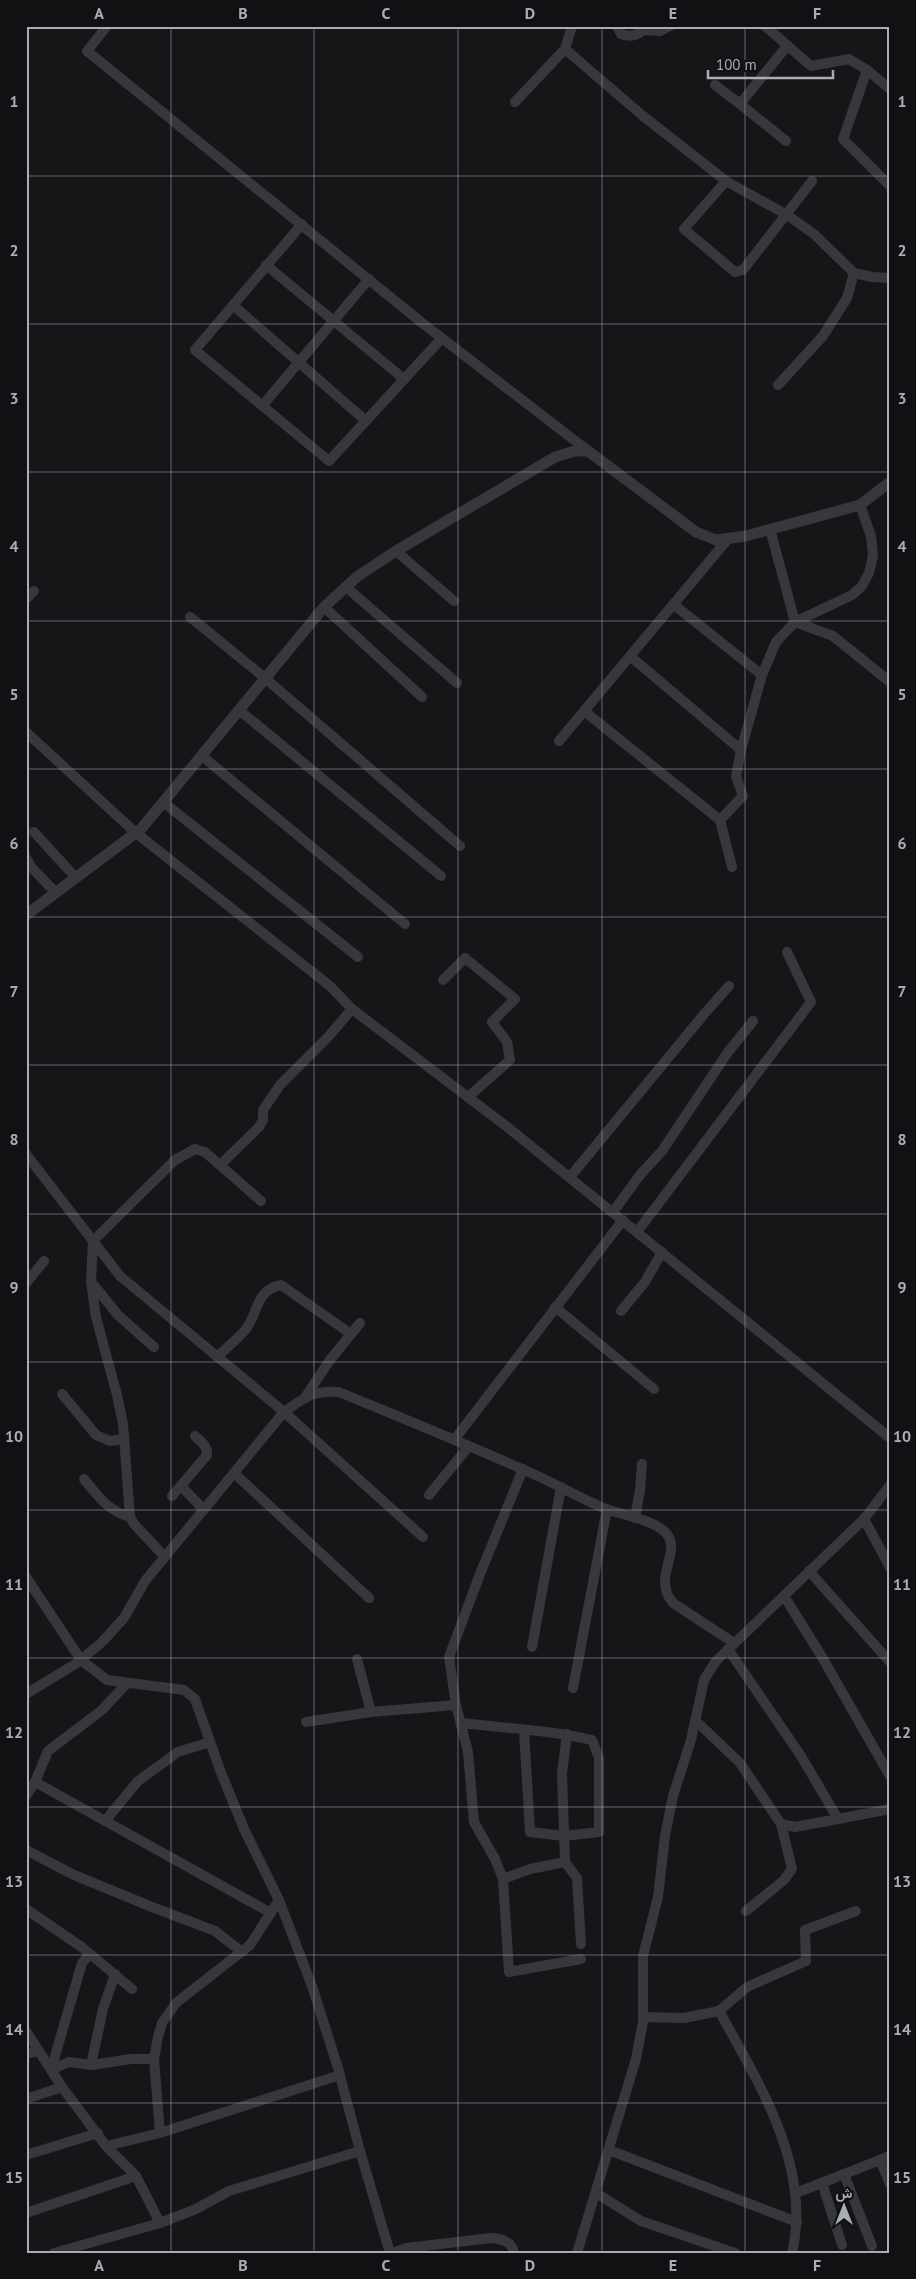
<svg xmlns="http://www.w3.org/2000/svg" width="916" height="2279" viewBox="0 0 916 2279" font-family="'PT Sans',Vazirmatn,sans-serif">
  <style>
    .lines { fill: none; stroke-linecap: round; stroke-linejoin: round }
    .minor { stroke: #37383d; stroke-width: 10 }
    .tertiary { stroke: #37383d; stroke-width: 11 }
    .grid { fill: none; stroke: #a8adb8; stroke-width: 1; stroke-opacity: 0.55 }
    .neatline { fill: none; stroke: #a8adb8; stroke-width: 2 }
    .grid-label { font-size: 16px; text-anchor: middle; font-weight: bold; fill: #a8adb8 }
  </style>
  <rect width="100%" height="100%" fill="#161618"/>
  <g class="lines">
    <!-- minor -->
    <g class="minor">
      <path d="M107,26L87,51L421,322L591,453"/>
      <path d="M617,26L621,34C629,37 637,36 643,30L660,31L670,26"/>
      <path d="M765,26L811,66L849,59L867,70L890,89"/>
      <path d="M565,49L643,116L726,181L787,215L814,234L854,273L872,277L890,278"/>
      <path d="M867,70L843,139L890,186"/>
      <path d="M715,85L740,104"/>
      <path d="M515,102L565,49L572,26"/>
      <path d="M786,141L740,104L787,46"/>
      <path d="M726,181L684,229L735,272L743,270L812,181"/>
      <path d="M302,224L195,350L329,461L442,338"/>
      <path d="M266,265L404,379"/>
      <path d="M233,305L366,421"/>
      <path d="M778,385L823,336L847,298L854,273"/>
      <path d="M262,406L369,279"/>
      <path d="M770,529L795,622L833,636L890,682"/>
      <path d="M396,551L454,601"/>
      <path d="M346,587L457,683"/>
      <path d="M26,599L34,591"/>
      <path d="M673,604L762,675"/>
      <path d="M324,607L422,697"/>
      <path d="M190,617L265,678L460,846"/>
      <path d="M630,656L741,750"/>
      <path d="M239,710L441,876"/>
      <path d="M584,711L720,820L732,867"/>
      <path d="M26,732L136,833L330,986L352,1009L506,1126L890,1438"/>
      <path d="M559,741L728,539"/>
      <path d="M202,756L405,924"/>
      <path d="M163,802L358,957"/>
      <path d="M720,820L743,796L736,776L741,750L762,675L776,642L795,622L852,595L862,586L869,573L873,556L871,536L860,505"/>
      <path d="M34,832L76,878"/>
      <path d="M26,858L32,868L56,893"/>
      <path d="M443,980L465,958L515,999L492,1022L507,1042L510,1060L468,1097"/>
      <path d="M26,1154L120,1276L284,1412L423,1537"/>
      <path d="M220,1165L259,1127L263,1120V1110L280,1085L328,1037L352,1009"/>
      <path d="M570,1177L705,1013L729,986"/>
      <path d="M613,1212L640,1175L662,1151L728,1052L753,1021"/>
      <path d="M637,1232L811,1002L787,952"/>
      <path d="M26,1283L44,1261"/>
      <path d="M92,1283L118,1315L154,1347"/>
      <path d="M555,1307L654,1389"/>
      <path d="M621,1311L645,1282L662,1252"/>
      <path d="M217,1357C226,1348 238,1339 246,1329C258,1314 255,1290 281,1285L351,1334"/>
      <path d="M62,1394L96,1435L110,1441L124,1439"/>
      <path d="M306,1396L330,1360L360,1323"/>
      <path d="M454,1440L623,1220"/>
      <path d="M523,1469L480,1574L449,1657L456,1705L468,1752L474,1822L495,1859L503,1879L530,1869L565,1862L562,1773L567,1734"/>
      <path d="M234,1473L369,1598"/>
      <path d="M84,1479C98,1496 108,1511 130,1517"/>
      <path d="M181,1486L204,1510"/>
      <path d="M429,1495L469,1446"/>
      <path d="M172,1496L207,1455C208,1446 201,1442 195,1436"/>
      <path d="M635,1518L640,1490L642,1464"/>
      <path d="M864,1519L890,1567"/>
      <path d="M165,1557L134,1524L130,1517L123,1424L117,1395L96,1317L91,1282L93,1241L175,1160L195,1149L205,1152L261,1201"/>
      <path d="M809,1571L890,1662"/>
      <path d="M26,1577L81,1660L107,1680L184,1690L195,1699L220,1770L244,1829L279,1900L312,1986L338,2068L360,2151L229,2191L196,2209L160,2223L54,2253"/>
      <path d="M784,1596L822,1657L890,1776"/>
      <path d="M532,1647L561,1487"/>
      <path d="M728,1649L801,1756L838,1819L795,1827L781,1824"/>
      <path d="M357,1659L371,1712"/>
      <path d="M573,1688L607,1509"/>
      <path d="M26,1694L77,1663L102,1642L124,1618L145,1581L284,1412C305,1397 313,1390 339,1392C404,1419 468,1445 531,1473C557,1484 581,1499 606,1509C623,1515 654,1520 666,1533C683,1552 651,1577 673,1603L734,1643"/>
      <path d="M695,1720L740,1763L781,1824L792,1869L784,1880L746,1911"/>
      <path d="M306,1722L371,1712L456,1705"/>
      <path d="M461,1723C505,1728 549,1730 592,1740L599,1758V1832L564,1836L530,1832L524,1730"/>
      <path d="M35,1782L271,1913"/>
      <path d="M26,1796L35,1782L48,1751L102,1710L127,1683"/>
      <path d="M838,1819L890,1809"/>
      <path d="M105,1821L138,1781L178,1752L210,1742"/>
      <path d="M26,1850L74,1875L152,1907L215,1931L242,1952"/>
      <path d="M565,1862L577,1878L581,1944"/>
      <path d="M503,1879L509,1972L581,1959"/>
      <path d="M26,1909L83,1948L132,1989"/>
      <path d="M719,2011C759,2083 812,2167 792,2253"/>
      <path d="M643,2017L684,2018L719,2011L747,1987L806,1961L805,1930L856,1911"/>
      <path d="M26,2031L62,2087L106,2146L136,2176L160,2223"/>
      <path d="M26,2054L39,2051"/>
      <path d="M91,2065L103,2009L115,1974"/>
      <path d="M51,2070L82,1963L90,1954"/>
      <path d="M51,2070L69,2062L91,2065L131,2059H154"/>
      <path d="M26,2099L62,2087"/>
      <path d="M160,2133L154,2059L158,2037L162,2023L176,2003L250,1945L279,1900"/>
      <path d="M106,2146L160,2133L340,2075"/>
      <path d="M609,2150L797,2222"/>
      <path d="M360,2151L390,2253"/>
      <path d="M26,2155L98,2133"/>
      <path d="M880,2160L890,2184"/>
      <path d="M844,2174L872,2246"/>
      <path d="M822,2183L842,2245"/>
      <path d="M596,2193L641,2221L735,2253"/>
      <path d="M796,2193L890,2156"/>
      <path d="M26,2213L136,2176"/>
      <path d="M393,2253L406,2248L491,2238C502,2239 512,2241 514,2253"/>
      <path d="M577,2253L636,2059L643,2022V1956L658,1897L665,1836L673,1796L691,1740L704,1680L716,1661L864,1519L890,1485"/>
    </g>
    <!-- tertiary -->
    <path class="tertiary" d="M26,915L141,829L324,607L358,576L396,551L555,457L575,451H588L696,532L716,540L746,536L860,505L890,482"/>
  </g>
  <!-- grid -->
  <path class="grid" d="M171,26V2253M314,26V2253M458,26V2253M602,26V2253M745,26V2253M26,176H890M26,324H890M26,472H890M26,621H890M26,769H890M26,917H890M26,1065H890M26,1214H890M26,1362H890M26,1510H890M26,1658H890M26,1807H890M26,1955H890M26,2103H890"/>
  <!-- border -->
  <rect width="916" height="2279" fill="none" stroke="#111113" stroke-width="55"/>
  <!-- north arrow -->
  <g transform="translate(844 2206)" stroke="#111113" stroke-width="4" paint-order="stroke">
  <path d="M0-4L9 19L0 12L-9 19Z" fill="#a8adb8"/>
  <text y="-8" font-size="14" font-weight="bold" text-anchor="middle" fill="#a8adb8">ش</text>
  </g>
  <!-- scale -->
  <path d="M708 70v8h125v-8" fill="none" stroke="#a8adb8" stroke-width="2.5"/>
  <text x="716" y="70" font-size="15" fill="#a8adb8" stroke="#111113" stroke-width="4" paint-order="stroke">100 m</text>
  <rect x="28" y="28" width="860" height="2224" class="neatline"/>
  <g class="grid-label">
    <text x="99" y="19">A</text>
    <text x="243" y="19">B</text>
    <text x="386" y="19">C</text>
    <text x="530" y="19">D</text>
    <text x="673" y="19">E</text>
    <text x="817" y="19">F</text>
    <text x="14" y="107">1</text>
    <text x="902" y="107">1</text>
    <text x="14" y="256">2</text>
    <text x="902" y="256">2</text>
    <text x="14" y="404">3</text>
    <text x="902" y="404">3</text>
    <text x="14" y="552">4</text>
    <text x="902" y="552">4</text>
    <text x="14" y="700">5</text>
    <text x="902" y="700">5</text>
    <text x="14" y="849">6</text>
    <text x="902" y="849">6</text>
    <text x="14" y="997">7</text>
    <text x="902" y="997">7</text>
    <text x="14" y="1145">8</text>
    <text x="902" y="1145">8</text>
    <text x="14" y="1293">9</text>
    <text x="902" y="1293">9</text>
    <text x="14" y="1442">10</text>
    <text x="902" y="1442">10</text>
    <text x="14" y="1590">11</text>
    <text x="902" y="1590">11</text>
    <text x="14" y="1738">12</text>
    <text x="902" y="1738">12</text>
    <text x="14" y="1887">13</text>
    <text x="902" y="1887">13</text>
    <text x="14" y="2035">14</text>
    <text x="902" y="2035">14</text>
    <text x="14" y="2183">15</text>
    <text x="902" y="2183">15</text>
    <text x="99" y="2271">A</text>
    <text x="243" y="2271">B</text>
    <text x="386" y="2271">C</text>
    <text x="530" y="2271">D</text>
    <text x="673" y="2271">E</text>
    <text x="817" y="2271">F</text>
  </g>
</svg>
